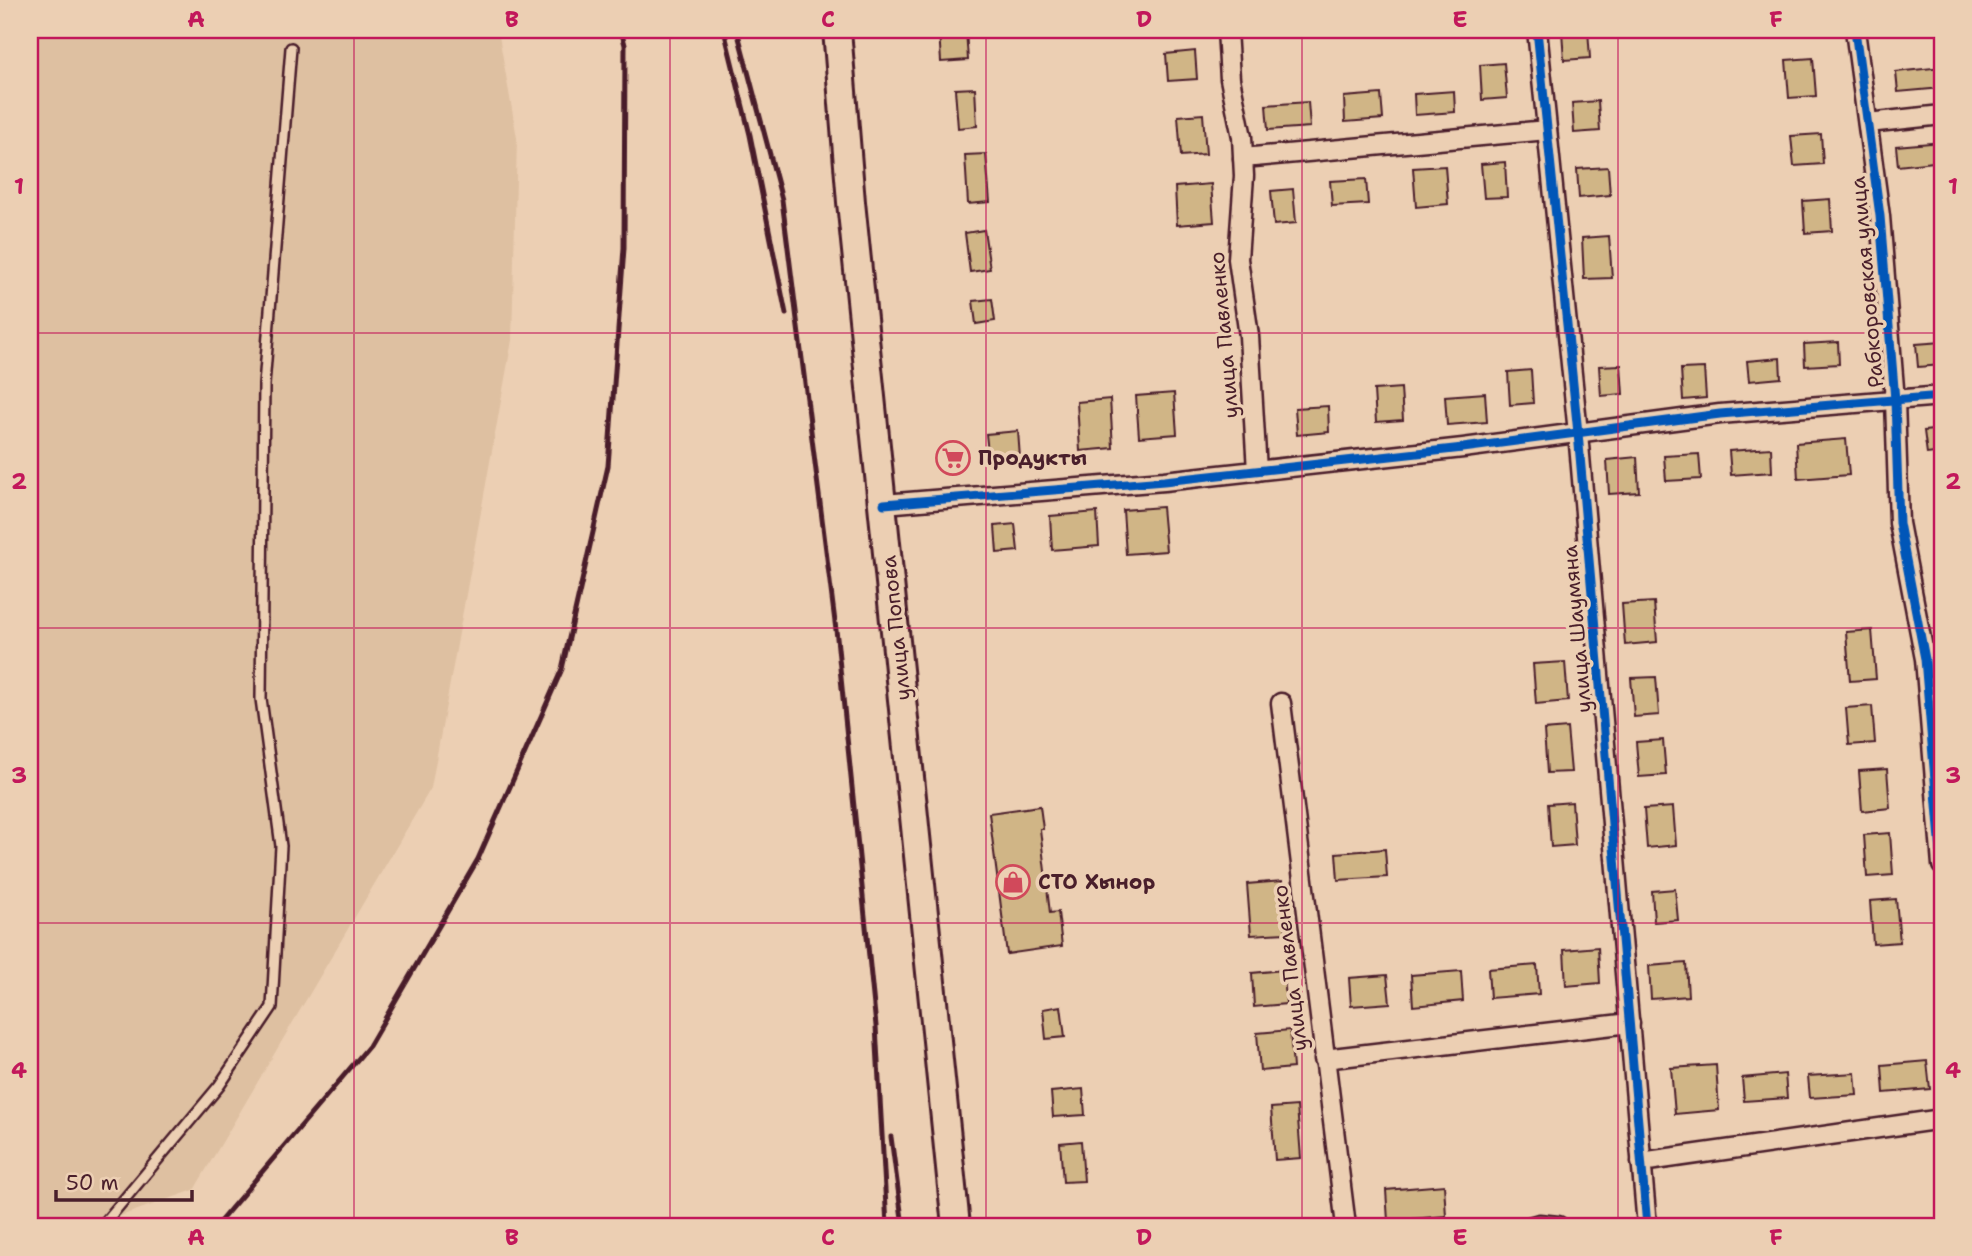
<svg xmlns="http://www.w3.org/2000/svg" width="1972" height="1256" viewBox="0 0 1972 1256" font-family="'Shantell Sans',sans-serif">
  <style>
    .built { fill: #dec0a1 }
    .building { fill: #d0b586; stroke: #4a1f2b; stroke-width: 2 }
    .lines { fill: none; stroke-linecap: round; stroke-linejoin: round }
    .lane-casing { stroke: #4a1f2b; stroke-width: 14 }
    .street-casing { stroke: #4a1f2b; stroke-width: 23 }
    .secondary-casing { stroke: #4a1f2b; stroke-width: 32 }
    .lane { stroke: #eccfb3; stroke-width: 9 }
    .street { stroke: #eccfb3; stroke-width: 18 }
    .secondary { stroke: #eccfb3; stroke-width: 26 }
    .rail { stroke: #4a1f2b; stroke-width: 5 }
    .cycleway-casing { stroke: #eccfb3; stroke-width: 13 }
    .cycleway { stroke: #0057b8; stroke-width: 9 }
    .grid { fill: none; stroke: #c2185b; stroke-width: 2; stroke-opacity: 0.55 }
    .labels { text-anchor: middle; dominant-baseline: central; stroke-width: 7; stroke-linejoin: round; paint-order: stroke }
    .street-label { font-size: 21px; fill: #4a1f2b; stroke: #eccfb3 }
    .poi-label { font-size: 21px; font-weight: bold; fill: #4a1f2b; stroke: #eccfb3; text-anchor: start }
    .neatline { fill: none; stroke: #c2185b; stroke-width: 2.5 }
    .grid-label { font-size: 23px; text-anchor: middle; font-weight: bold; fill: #c2185b }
  </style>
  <rect width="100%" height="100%" fill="#eccfb3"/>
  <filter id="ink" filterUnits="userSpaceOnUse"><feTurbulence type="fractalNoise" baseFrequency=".0143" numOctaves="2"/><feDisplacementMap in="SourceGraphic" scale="14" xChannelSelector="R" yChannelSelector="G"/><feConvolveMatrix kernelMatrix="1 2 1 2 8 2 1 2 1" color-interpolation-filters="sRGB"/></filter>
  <g filter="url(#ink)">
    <!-- built -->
    <path class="built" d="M30,30H498L517,138L512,340L431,788L194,1190L92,1226H30Z"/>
    <!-- building -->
    <g class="building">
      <path d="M939,30H966L968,60L941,62Z"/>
      <path d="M1588,30L1590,58L1564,60L1562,31Z"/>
      <path d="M1195,51L1197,79L1168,81L1166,54Z"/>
      <path d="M1813,58L1816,96L1789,98L1786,60Z"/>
      <path d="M1504,63L1507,98L1482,100L1480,65Z"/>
      <path d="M1942,67V88L1898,92L1896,72Z"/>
      <path d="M975,88L977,126L958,128L955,89Z"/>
      <path d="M1454,91L1455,112L1415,115L1414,94Z"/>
      <path d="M1381,94L1383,119L1345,122L1344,97Z"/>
      <path d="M1598,101L1600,131L1574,133L1572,103Z"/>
      <path d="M1308,102L1310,127L1268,130L1266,105Z"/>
      <path d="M1203,114L1206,154L1181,156L1178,116Z"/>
      <path d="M1821,134L1823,164L1794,166L1791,136Z"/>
      <path d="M1942,142V161L1898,166L1896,146Z"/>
      <path d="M986,154L990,202L968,204L965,155Z"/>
      <path d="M1505,162L1507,197L1484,198L1481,164Z"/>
      <path d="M1445,166L1448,204L1416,207L1413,168Z"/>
      <path d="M1608,167L1610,195L1579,198L1577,169Z"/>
      <path d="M1366,179L1368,204L1332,206L1330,181Z"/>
      <path d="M1211,184L1214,222L1177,225L1175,187Z"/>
      <path d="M1293,189L1296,223L1274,225L1271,191Z"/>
      <path d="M1830,199L1832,231L1805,233L1803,201Z"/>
      <path d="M984,230L990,269L970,272L965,233Z"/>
      <path d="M1609,236L1612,278L1584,279L1582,238Z"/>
      <path d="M992,299L995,321L976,324L973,301Z"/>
      <path d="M1838,342L1839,364L1805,366L1804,344Z"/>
      <path d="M1942,342V365L1918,367L1916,344Z"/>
      <path d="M1780,358L1781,378L1749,381L1747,361Z"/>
      <path d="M1621,365L1623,394L1601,396L1599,366Z"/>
      <path d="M1704,368L1706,398L1683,400L1681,369Z"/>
      <path d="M1531,370L1533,403L1510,405L1508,372Z"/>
      <path d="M1401,388L1403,420L1376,422L1374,390Z"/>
      <path d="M1174,393L1177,434L1139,437L1136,396Z"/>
      <path d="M1485,393L1487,422L1447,425L1445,396Z"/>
      <path d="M1110,399L1113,448L1080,451L1077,402Z"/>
      <path d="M1328,406L1329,432L1297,435L1295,408Z"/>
      <path d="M1942,429V452L1927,454L1924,431Z"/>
      <path d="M1018,431L1020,458L989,461L986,434Z"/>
      <path d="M1846,439L1849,475L1798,479L1796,443Z"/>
      <path d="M1771,448L1772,472L1731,475L1729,451Z"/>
      <path d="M1699,454L1701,479L1666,481L1664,456Z"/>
      <path d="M1637,457L1639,492L1609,494L1607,460Z"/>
      <path d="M1162,507L1166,551L1126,554L1123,510Z"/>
      <path d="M1097,512L1099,546L1052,550L1050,516Z"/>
      <path d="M1015,524L1018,551L997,553L995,526Z"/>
      <path d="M1654,602L1657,642L1625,645L1622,604Z"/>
      <path d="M1872,630L1876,679L1850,681L1846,632Z"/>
      <path d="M1565,662L1568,701L1536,704L1533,664Z"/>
      <path d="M1656,677L1659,715L1634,717L1631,678Z"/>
      <path d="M1872,706L1875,743L1849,745L1846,708Z"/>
      <path d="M1567,728L1571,772L1547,773L1544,730Z"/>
      <path d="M1663,740L1666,775L1639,777L1636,742Z"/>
      <path d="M1887,769L1890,808L1862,811L1859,771Z"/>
      <path d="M1572,802L1575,845L1551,847L1548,804Z"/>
      <path d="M1040,806L1043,829H1040L1050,913L1058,912L1062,946L1007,954L989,813Z"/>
      <path d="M1673,807L1676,845L1647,848L1644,809Z"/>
      <path d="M1890,833L1893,875L1867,877L1864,835Z"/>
      <path d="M1385,849L1387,877L1338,880L1336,853Z"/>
      <path d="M1282,881L1286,933L1251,935L1247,884Z"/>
      <path d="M1675,889L1678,920L1654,922L1652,891Z"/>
      <path d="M1896,899L1900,942L1873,944L1870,901Z"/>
      <path d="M1598,947L1600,983L1566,986L1564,950Z"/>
      <path d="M1686,963L1688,996L1651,999L1649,966Z"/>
      <path d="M1537,965L1539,994L1490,998L1488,969Z"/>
      <path d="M1284,970L1286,1004L1254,1007L1252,973Z"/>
      <path d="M1461,971L1463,1001L1413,1006L1411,975Z"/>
      <path d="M1387,975L1390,1003L1351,1006L1349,978Z"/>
      <path d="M1061,1006L1065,1037L1046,1039L1043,1009Z"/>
      <path d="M1290,1030L1293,1068L1260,1071L1257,1033Z"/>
      <path d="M1927,1061L1930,1089L1884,1093L1882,1065Z"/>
      <path d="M1716,1065L1719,1110L1675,1114L1671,1068Z"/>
      <path d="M1855,1073L1857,1095L1810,1098L1808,1076Z"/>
      <path d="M1785,1074L1787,1098L1744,1101L1742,1078Z"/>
      <path d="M1083,1089L1085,1115L1053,1117L1051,1092Z"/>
      <path d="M1297,1106L1301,1158L1275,1160L1271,1108Z"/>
      <path d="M1081,1141L1084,1181L1063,1182L1060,1143Z"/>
      <path d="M1444,1185L1446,1216L1388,1221L1386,1190Z"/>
    </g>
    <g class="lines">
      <!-- lane casing -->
      <g class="lane-casing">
        <path id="lane" d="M102,1226L219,1086L272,1007L281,846L261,699L264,385L291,48"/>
      </g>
      <!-- street casing -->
      <g class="street-casing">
        <g id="street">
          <path d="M1227,30L1230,79L1242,137L1244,176L1238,259L1249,336L1257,471"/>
          <path d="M1537,30L1578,433L1647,1226"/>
          <path d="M1855,30L1880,216L1895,400L1899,523L1925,659L1942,865"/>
          <path d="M1868,123L1942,115"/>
          <path d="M1243,158L1547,130"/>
          <path d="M884,504L1164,481L1463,448L1720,414L1942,396"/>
          <path d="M1281,703L1346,1226"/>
          <path d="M1324,1059L1630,1023"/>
          <path d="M1641,1162L1942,1119"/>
          <path d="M1532,1226L1539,1224L1558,1226"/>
        </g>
      </g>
      <!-- secondary casing -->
      <g class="secondary-casing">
        <path id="secondary" d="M837,30L851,202L956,1226"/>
      </g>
      <!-- lane -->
      <use href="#lane" class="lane"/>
      <!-- street -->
      <use href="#street" class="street"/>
      <!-- secondary -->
      <use href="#secondary" class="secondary"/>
      <!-- rail -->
      <g class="rail">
        <path d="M724,30L750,135L786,314"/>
        <path d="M737,30L782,200L837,638L876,1026L887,1226"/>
        <path d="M30,93L36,30"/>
        <path d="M891,1137L903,1226"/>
        <path d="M216,1226L369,1046L478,859L562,669L608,466L624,248L625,45L621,30"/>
      </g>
      <!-- cycleway casing -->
      <g class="cycleway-casing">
        <g id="cycleway">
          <path d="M1537,30L1578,433L1647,1226"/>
          <path d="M1855,30L1880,216L1895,400L1899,523L1925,659L1942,865"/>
          <path d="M884,504L1164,481L1463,448L1720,414L1942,396"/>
        </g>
      </g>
      <!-- cycleway -->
      <use href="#cycleway" class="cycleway"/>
    </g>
  </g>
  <!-- grid -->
  <path class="grid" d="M354,30V1226M670,30V1226M986,30V1226M1302,30V1226M1618,30V1226M30,333H1942M30,628H1942M30,923H1942"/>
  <!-- icons -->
  <defs>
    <g id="supermarket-ring" transform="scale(1.75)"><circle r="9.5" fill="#eccfb3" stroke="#d1495b" stroke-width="1.5"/><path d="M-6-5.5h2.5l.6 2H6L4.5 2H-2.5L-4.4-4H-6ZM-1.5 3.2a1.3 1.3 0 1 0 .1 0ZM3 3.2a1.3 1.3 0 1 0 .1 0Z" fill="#d1495b"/></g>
    <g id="shop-ring" transform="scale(1.75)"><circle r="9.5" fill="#eccfb3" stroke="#d1495b" stroke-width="1.5"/><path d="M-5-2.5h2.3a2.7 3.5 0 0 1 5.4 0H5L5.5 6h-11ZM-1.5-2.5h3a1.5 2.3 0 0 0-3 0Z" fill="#d1495b"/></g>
  </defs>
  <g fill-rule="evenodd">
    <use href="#supermarket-ring" x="953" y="458"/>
    <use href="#shop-ring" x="1013" y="882"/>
  </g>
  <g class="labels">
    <!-- street labels -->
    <g class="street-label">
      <text transform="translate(1867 282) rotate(-95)">Рабкоровская улица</text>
      <text transform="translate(1224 335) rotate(-95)">улица Павленко</text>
      <text transform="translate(896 628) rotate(-96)">улица Попова</text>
      <text transform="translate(1577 629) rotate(-95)">улица Шаумяна</text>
      <text transform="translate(1290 968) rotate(-97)">улица Павленко</text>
    </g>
    <!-- poi labels -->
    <g class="poi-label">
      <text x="978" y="458">Продукты</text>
      <text x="1038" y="882">СТО Хынор</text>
    </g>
  </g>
  <!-- margin -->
  <rect width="1972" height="1256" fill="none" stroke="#eccfb3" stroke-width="77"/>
  <!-- scale -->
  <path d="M56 1190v10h136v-10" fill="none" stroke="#4a1f2b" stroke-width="3.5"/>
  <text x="66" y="1190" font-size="21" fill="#4a1f2b" stroke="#eccfb3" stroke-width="5" paint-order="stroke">50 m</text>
  <rect x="38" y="38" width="1896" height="1180" class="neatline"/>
  <g class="grid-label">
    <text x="196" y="27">A</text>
    <text x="512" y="27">B</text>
    <text x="828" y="27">C</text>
    <text x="1144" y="27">D</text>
    <text x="1460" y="27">E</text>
    <text x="1776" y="27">F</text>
    <text x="19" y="194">1</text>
    <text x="1953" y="194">1</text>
    <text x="19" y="489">2</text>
    <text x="1953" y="489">2</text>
    <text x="19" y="783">3</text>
    <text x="1953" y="783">3</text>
    <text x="19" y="1078">4</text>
    <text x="1953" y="1078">4</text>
    <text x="196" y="1245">A</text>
    <text x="512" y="1245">B</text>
    <text x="828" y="1245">C</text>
    <text x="1144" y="1245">D</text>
    <text x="1460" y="1245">E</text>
    <text x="1776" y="1245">F</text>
  </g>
</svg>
